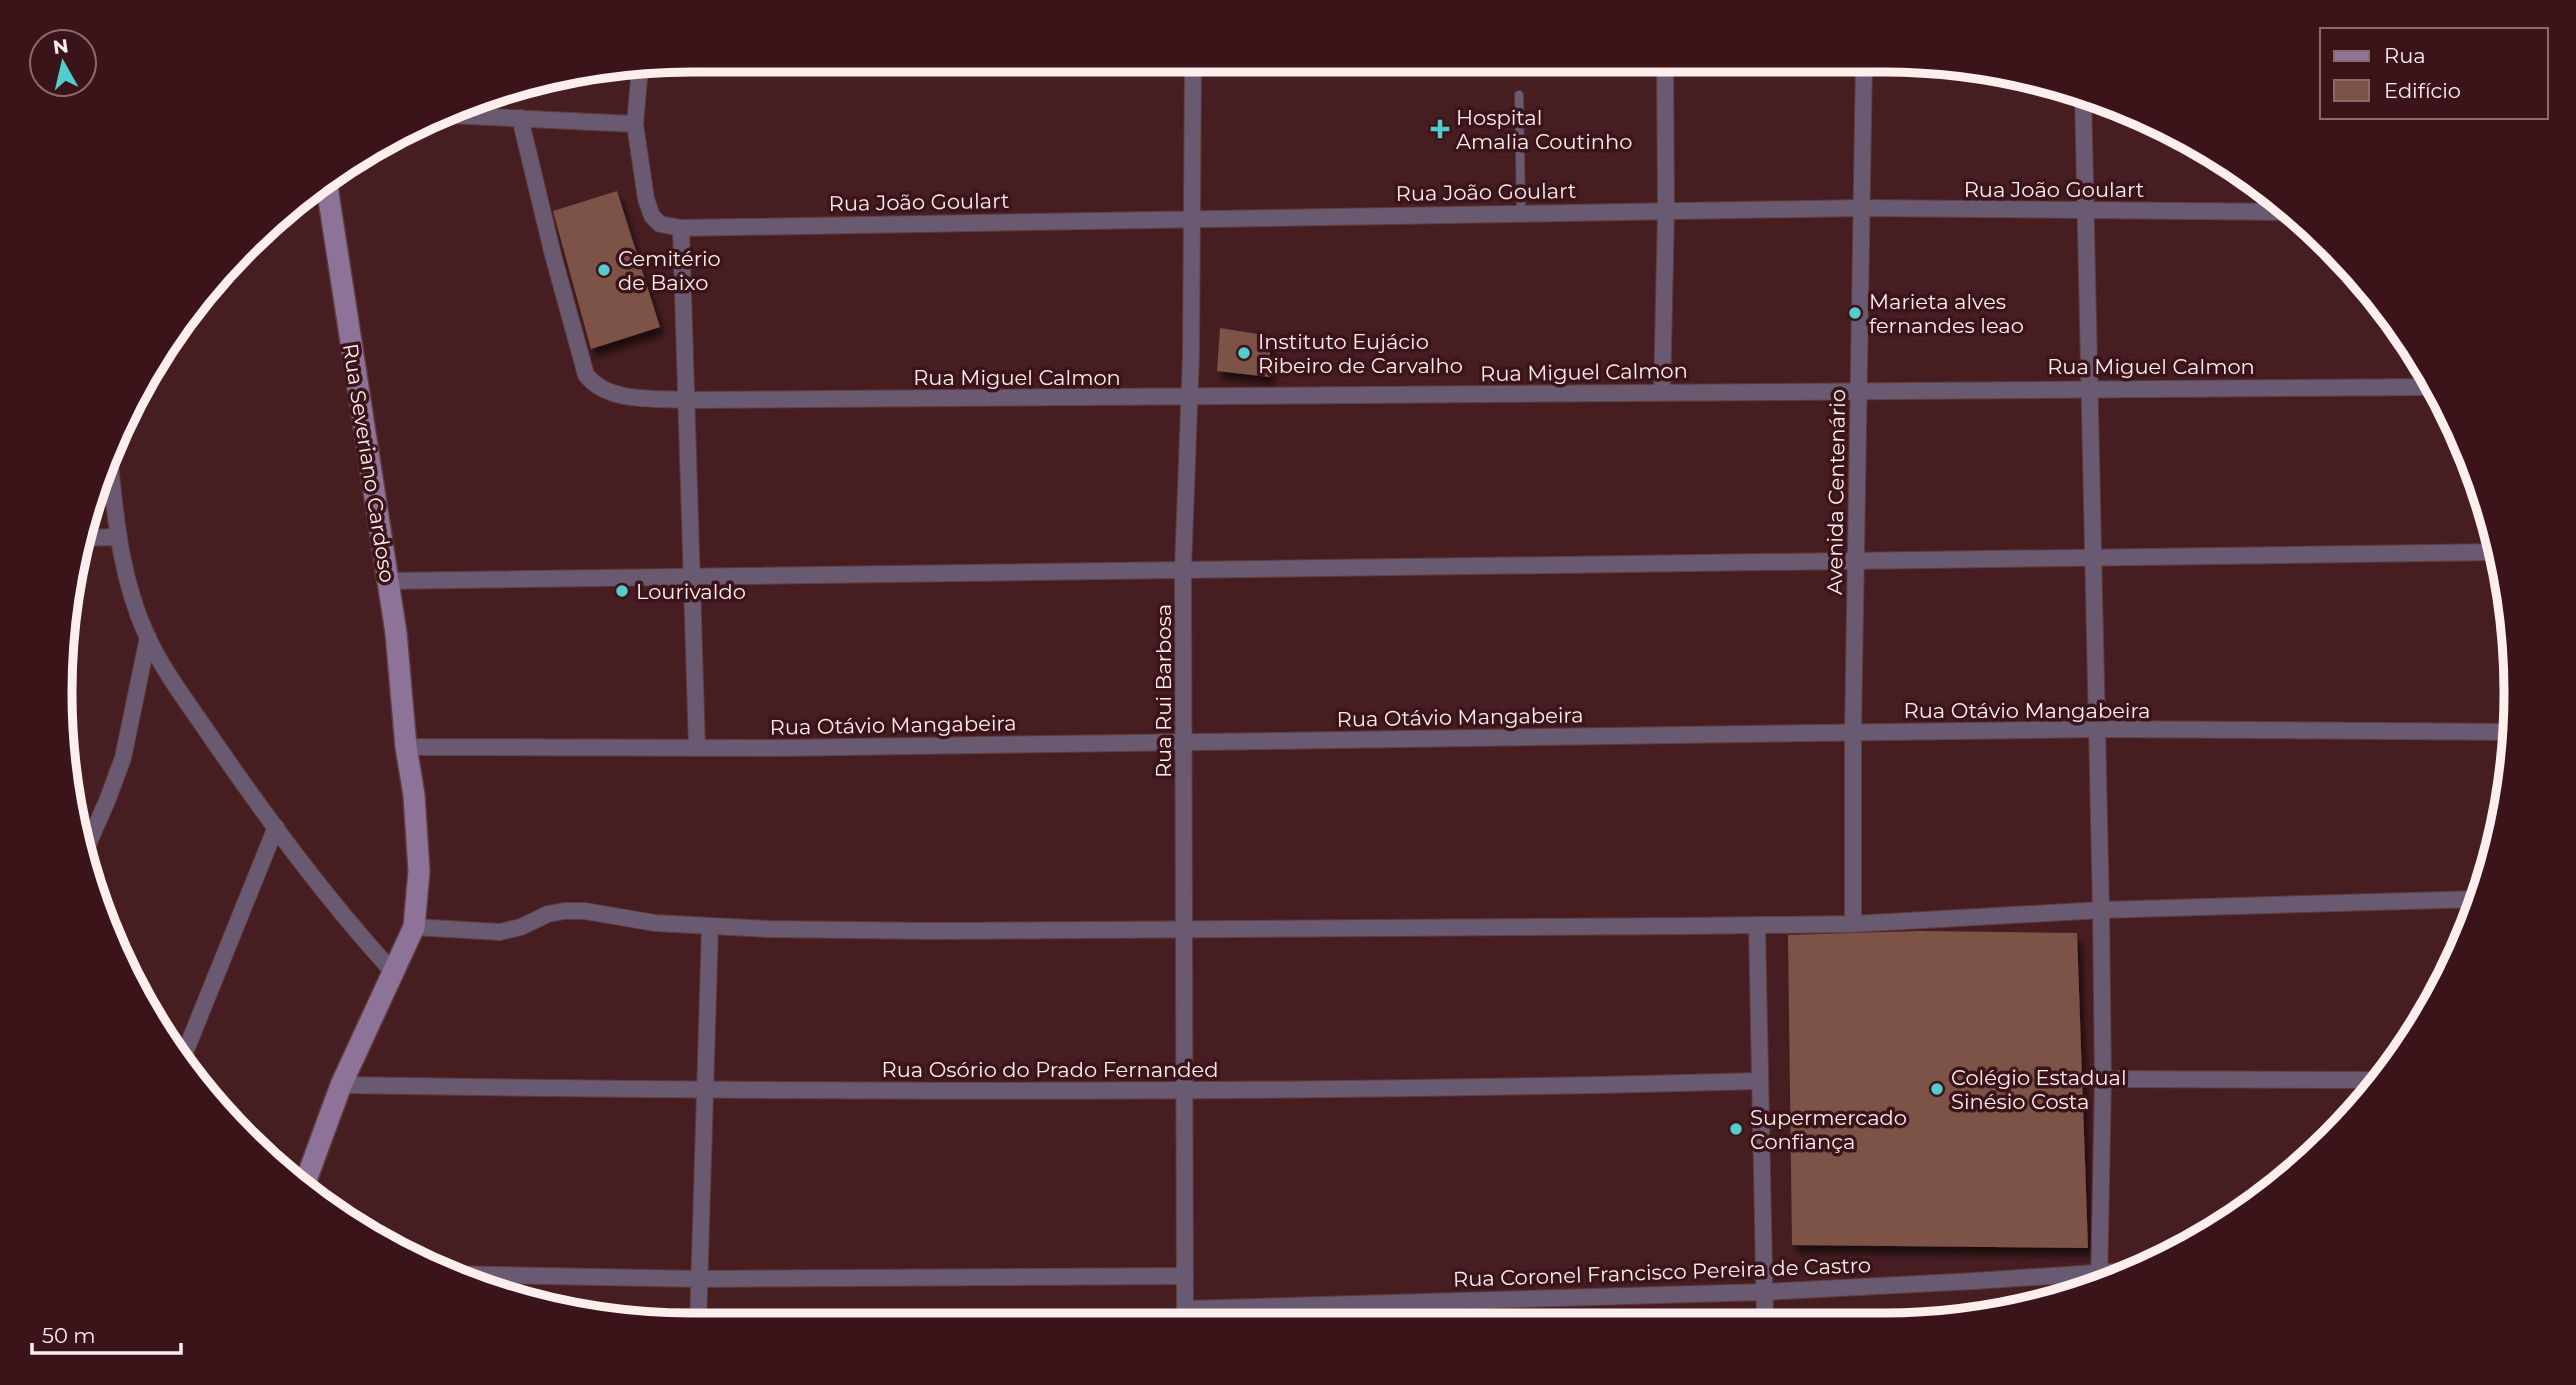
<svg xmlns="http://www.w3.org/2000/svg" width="2576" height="1385" viewBox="0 0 2576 1385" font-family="Montserrat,sans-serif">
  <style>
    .building { fill: #7d5247; filter: url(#shadow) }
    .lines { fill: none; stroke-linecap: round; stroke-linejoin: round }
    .lane-casing { stroke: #603b3e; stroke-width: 10 }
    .street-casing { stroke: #603b3e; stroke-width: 18 }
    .secondary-casing { stroke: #603b3e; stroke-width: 24 }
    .lane { stroke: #6a5a71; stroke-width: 8 }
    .street { stroke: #6a5a71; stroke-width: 16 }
    .secondary { stroke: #8d7398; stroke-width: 21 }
    .poi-dot { fill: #52cdcd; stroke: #3b1419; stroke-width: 2.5 }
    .labels { text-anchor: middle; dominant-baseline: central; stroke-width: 7; stroke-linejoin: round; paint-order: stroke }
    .poi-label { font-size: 21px; fill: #feeded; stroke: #3b1419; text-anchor: start }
    .street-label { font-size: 21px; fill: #feeded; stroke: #3b1419 }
    .rim { fill: none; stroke: #feeded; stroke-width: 9 }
  </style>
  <defs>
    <filter id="shadow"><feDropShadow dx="4.5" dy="8" stdDeviation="3.5" flood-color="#0009"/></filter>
  </defs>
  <rect width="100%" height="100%" fill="#461e22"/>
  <!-- building -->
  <g class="building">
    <path d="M617,191L660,327L591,349L553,211Z"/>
    <path d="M1220,328L1270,336V377L1217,371Z"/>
    <path d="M1919,931L2077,933L2088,1248L1792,1245L1788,935Z"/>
  </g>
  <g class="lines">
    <!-- lane casing -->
    <g class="lane-casing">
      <path id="lane" d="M1519,95L1521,213"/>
    </g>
    <!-- street casing -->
    <g class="street-casing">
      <g id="street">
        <path d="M640,68L635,124L646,199L652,216L660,224L681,228L697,748"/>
        <path d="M2083,94L2101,910L2103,1079L2099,1285"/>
        <path d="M448,115L635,124"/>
        <path d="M520,118L553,255L586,375C608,403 653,398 686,400C1269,397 1853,386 2437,387"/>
        <path d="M681,228L1861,208L2292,212"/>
        <path d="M1662,392L1666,211L1665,61"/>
        <path d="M110,465C116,524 122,582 147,636C164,673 191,707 213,740C269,821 327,900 393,972"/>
        <path d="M80,538L117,537"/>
        <path d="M387,581C1090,568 1794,567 2498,552"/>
        <path d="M406,747L778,748L2098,729L2515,732"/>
        <path d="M82,858L107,801L123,758L148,637"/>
        <path d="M1853,924V733L1864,61"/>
        <path d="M1757,925L1765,1321"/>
        <path d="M414,927L500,932L521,927L548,914L564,911H585L655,923L769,929L933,931L1685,926L1853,924L2101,910L2479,899"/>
        <path d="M184,1055L276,827"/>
        <path d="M2103,1079L2379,1080"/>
        <path d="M341,1085C814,1093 1287,1094 1759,1081"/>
        <path d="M449,1274L699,1279L1185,1276"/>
        <path d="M1185,1309L1764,1292L1974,1281L2140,1270"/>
        <path d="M1185,1322L1183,568L1191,355L1193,60"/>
        <path d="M698,1324L710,927"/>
      </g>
    </g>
    <!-- secondary casing -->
    <g class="secondary-casing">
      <path id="secondary" d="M305,1183L341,1085L414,927L419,871L414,795L406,747L396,633L326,180"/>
    </g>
    <!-- lane -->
    <use href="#lane" class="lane"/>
    <!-- street -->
    <use href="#street" class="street"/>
    <!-- secondary -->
    <use href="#secondary" class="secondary"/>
  </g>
  <!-- markers -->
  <g class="poi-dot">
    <path d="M1436.5 118.5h7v7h7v7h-7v7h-7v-7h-7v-7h7z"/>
    <circle cx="604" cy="270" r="7"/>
    <circle cx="1855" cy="313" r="7"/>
    <circle cx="1244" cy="353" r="7"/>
    <circle cx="622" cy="591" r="7"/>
    <circle cx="1937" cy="1089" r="7"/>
    <circle cx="1736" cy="1129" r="7"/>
  </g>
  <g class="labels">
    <!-- poi labels -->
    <g class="poi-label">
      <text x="1456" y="117">Hospital<tspan x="1456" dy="24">Amalia Coutinho</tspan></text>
      <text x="618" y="258">Cemitério<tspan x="618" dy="24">de Baixo</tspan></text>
      <text x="1869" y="301">Marieta alves<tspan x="1869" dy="24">fernandes leao</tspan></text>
      <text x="1258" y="341">Instituto Eujácio<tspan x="1258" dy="24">Ribeiro de Carvalho</tspan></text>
      <text x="636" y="591">Lourivaldo</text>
      <text x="1951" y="1077">Colégio Estadual<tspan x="1951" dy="24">Sinésio Costa</tspan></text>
      <text x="1750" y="1117">Supermercado<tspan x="1750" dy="24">Confiança</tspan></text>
    </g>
    <!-- street labels -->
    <g class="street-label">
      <text x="2054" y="189">Rua João Goulart</text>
      <text transform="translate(1486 192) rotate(-1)">Rua João Goulart</text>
      <text transform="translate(919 202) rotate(-1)">Rua João Goulart</text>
      <text x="2151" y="366">Rua Miguel Calmon</text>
      <text transform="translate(1584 372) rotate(-1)">Rua Miguel Calmon</text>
      <text x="1017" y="377">Rua Miguel Calmon</text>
      <text transform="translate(369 463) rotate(81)">Rua Severiano Cardoso</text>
      <text transform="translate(1836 492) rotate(-89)">Avenida Centenário</text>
      <text transform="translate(1163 691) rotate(-90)">Rua Rui Barbosa</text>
      <text x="2027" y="710">Rua Otávio Mangabeira</text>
      <text transform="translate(1460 717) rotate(-1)">Rua Otávio Mangabeira</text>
      <text transform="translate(893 725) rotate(-1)">Rua Otávio Mangabeira</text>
      <text x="1050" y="1069">Rua Osório do Prado Fernanded</text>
      <text transform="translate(1662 1272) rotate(-2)">Rua Coronel Francisco Pereira de Castro</text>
    </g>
  </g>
  <!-- crop -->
  <path d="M0 0H2576V1385H0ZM692 72H1884A620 620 0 0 1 2504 692V693A620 620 0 0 1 1884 1313H692A620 620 0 0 1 72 693V692A620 620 0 0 1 692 72Z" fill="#3b1419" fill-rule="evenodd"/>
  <path class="rim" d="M692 72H1884A620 620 0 0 1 2504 692V693A620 620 0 0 1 1884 1313H692A620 620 0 0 1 72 693V692A620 620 0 0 1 692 72Z"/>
  <!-- legend -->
  <rect x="2320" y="28" width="228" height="91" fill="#3b1419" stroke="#896b6e" stroke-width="2"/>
  <rect x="2334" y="51" width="35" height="10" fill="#8d7398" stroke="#896b6e" stroke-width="2"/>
  <text x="2384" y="63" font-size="21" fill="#feeded">Rua</text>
  <rect x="2334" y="80" width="35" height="21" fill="#7d5247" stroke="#896b6e" stroke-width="2"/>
  <text x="2384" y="98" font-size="21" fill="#feeded">Edifício</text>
  <!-- north arrow -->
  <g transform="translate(63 63) rotate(352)"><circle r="33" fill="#3b1419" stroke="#896b6e" stroke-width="2"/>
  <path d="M0-5L12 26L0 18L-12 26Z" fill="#52cdcd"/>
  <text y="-10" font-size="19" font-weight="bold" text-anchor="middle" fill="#feeded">N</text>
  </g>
  <!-- scale -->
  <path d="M32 1343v10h149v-10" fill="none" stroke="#feeded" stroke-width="3.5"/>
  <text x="42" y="1343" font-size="21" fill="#feeded" stroke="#3b1419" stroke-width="5" paint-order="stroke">50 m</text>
</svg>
